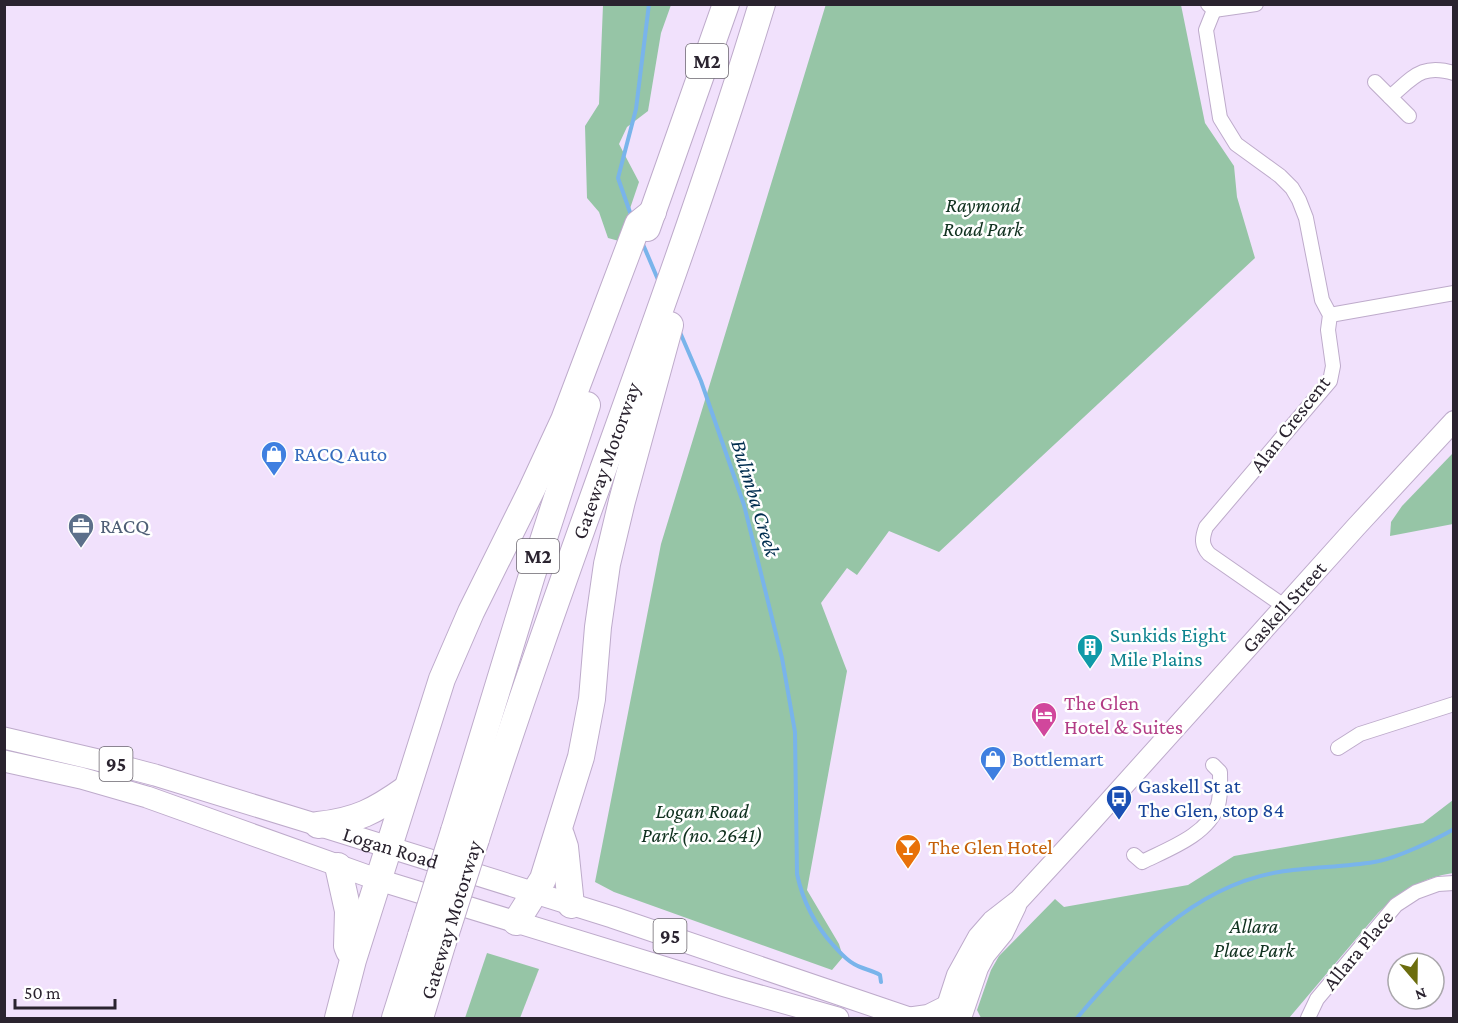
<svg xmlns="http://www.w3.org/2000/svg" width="1458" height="1023" viewBox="0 0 1458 1023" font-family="'Crimson Pro',serif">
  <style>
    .green { fill: #96c5a6 }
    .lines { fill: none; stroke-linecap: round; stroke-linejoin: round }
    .stream { stroke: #79b4eb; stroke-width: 4 }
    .street-casing { stroke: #beabcb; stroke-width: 16 }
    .secondary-casing { stroke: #beabcb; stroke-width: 22 }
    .primary-casing { stroke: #beabcb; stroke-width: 23 }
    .highway-casing { stroke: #beabcb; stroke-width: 28 }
    .street { stroke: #fff; stroke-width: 14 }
    .secondary { stroke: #fff; stroke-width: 20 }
    .primary { stroke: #fff; stroke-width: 21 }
    .highway { stroke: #fff; stroke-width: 26 }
    .highway-bridge-casing { stroke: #beabcb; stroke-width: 28; stroke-linecap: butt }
    .highway-bridge { stroke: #fff; stroke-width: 26 }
    .labels { text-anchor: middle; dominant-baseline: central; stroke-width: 5; stroke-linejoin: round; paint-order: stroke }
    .shield { fill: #fff; stroke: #6a656d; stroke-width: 1.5 }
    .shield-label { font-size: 20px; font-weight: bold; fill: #2a232f }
    .park-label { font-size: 21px; font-style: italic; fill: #10311f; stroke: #fff }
    .street-label { font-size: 21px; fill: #2a232f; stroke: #fff }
    .shop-label { font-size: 21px; fill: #366cbe; stroke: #fff; text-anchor: start }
    .service-label { font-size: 21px; fill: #4e5e75; stroke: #fff; text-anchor: start }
    .culture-label { font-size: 21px; fill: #0d838f; stroke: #fff; text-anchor: start }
    .hotel-label { font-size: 21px; fill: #b23c85; stroke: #fff; text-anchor: start }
    .transit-label { font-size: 21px; fill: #164399; stroke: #fff; text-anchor: start }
    .food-label { font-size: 21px; fill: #c56008; stroke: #fff; text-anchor: start }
    .water-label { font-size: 22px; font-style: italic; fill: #002d4f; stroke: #fff }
  </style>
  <rect width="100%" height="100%" fill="#f1e1fc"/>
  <!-- green -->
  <g class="green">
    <path d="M826,4L1181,5L1205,123L1234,166L1237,197L1255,258L939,552L889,531L857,575L847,568L821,603L847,671L807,890L839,944L843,957L832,970L614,892L595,882L661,544Z"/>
    <path d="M603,5H671L661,33L648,111L627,127L619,144L639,182L619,241L608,238L599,212L587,198L585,126L599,104Z"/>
    <path d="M1453,453V524L1390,536L1391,522L1402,506Z"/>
    <path d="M1453,800V873C1424,877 1399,892 1378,913L1289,1018H981L977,1010L991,970L999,956L1055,899L1064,907L1188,885L1234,856L1423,823Z"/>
    <path d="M487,953L539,969L520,1018H465Z"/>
  </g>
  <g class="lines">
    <!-- stream -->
    <g class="stream">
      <path d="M632,218L618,178L636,109L649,4"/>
      <path d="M642,242L659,282"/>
      <path d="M679,330L701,381L744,505L782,658L795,732L797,874C803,902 814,924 833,945C840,952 845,959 854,964C862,969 872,970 880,975L881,982"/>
      <path d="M1077,1018C1130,955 1193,886 1279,872C1311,867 1343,867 1374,862C1395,859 1435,840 1454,829"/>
    </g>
    <!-- street casing -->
    <g class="street-casing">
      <g id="street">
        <path d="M1208,4L1214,10L1206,30L1220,118L1236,144L1280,176L1292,188L1299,200L1306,218L1322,300L1330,315L1328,330L1333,366L1330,381L1206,527C1202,538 1201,545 1209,554L1284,606"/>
        <path d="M1214,10L1256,4"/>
        <path d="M1375,82L1409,116"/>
        <path d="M1390,97C1413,78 1421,63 1454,73"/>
        <path d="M1330,315L1454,293"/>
        <path d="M1338,748L1360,734L1454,704"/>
        <path d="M1134,855L1142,862C1168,849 1208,835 1218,805C1221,795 1220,782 1220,772L1213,765"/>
        <path d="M1308,1018L1317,999L1396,905L1416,892L1438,884L1454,883"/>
      </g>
    </g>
    <!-- secondary casing -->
    <g class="secondary-casing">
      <g id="secondary">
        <path d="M907,1018L928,1015L946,1006"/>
        <path d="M943,1018L957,975L978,937L992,921L1019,900L1089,824L1356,527L1454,421"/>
        <path d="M961,1018L978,968L985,955L1003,933L1016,906"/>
      </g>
    </g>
    <!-- primary casing -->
    <g class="primary-casing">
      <g id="primary">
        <path id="s1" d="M4,738L98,760L155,775L318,825L612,917L909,1018"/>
        <path d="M4,761L81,778L147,797L379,880L725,986L838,1018"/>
      </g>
    </g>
    <!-- highway casing -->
    <g class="highway-casing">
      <g id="highway">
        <path d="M647,228L726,4"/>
        <path d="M318,825C356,821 375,811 406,789"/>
        <path d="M454,831L532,575L587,405"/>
        <path d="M561,835L565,847L571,905"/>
        <path id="s2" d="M476,839C565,558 676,286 762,4"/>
        <path d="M338,866L348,911L347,946L349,951"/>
        <path d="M516,922L543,879L581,757L592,699L598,627L607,564L622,501L670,325"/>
        <path d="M338,1018L353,960L442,679L471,612L532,489L564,420L638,224L653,212"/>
        <path d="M395,1018L421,936"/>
        <path d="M420,1018L443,942"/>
      </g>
    </g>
    <!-- street -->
    <use href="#street" class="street"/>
    <!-- secondary -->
    <use href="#secondary" class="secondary"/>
    <!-- primary -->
    <use href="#primary" class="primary"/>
    <!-- highway -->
    <use href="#highway" class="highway"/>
    <!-- highway-bridge casing -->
    <g class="highway-bridge-casing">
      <g id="highway-bridge">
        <path d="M421,936L454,831"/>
        <path d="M443,942L476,839"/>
      </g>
    </g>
    <!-- highway-bridge -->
    <use href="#highway-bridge" class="highway-bridge"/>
  </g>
  <!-- icons -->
  <defs>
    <g id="shop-pin" transform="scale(1.35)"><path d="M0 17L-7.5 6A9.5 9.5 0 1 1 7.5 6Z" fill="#3f7fe0" stroke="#fff"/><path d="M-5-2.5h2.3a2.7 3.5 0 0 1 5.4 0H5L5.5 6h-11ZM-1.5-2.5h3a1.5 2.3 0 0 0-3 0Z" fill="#fff"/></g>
    <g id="office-pin" transform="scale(1.35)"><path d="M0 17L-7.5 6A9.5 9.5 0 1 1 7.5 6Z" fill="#5c6f8a" stroke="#fff"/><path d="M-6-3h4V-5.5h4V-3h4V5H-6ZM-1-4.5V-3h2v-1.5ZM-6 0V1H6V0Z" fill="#fff"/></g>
    <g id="building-pin" transform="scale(1.35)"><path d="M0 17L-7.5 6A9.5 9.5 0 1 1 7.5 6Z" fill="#0f9aa8" stroke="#fff"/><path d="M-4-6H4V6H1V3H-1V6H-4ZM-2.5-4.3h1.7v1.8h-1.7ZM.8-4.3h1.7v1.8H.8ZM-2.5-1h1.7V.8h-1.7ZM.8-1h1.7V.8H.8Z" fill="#fff"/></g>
    <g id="hotel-pin" transform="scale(1.35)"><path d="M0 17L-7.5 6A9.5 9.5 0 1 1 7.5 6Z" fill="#d1479c" stroke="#fff"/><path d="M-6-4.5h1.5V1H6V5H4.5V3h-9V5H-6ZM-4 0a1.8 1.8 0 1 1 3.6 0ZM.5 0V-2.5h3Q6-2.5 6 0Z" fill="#fff"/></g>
    <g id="bus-pin" transform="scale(1.35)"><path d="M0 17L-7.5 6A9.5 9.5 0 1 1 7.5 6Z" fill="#1a4fb4" stroke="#fff"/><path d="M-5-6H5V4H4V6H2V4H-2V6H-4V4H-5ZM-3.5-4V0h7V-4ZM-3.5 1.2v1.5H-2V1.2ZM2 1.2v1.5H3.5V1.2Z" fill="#fff"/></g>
    <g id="bar-pin" transform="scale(1.35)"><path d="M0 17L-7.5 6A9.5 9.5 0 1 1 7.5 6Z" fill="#e8710a" stroke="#fff"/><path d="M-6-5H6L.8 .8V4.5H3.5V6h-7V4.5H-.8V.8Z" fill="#fff"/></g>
  </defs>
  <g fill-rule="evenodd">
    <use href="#shop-pin" x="274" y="454"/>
    <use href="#office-pin" x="81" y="526"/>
    <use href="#building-pin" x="1090" y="647"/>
    <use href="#hotel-pin" x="1044" y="715"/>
    <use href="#shop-pin" x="993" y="759"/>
    <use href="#bus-pin" x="1119" y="798"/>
    <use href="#bar-pin" x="908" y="847"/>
  </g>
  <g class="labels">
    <!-- shield labels -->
    <g class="shield">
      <rect x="686" y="44" width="42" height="34" rx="4.5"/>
      <rect x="517" y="539" width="42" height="34" rx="4.5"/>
      <rect x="99.5" y="747" width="33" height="34" rx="4.5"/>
      <rect x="653.5" y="919" width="33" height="34" rx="4.5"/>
    </g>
    <g class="shield-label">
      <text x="707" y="61">M2</text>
      <text x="538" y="556">M2</text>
      <text x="116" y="764">95</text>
      <text x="670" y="936">95</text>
    </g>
    <!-- park labels -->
    <g class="park-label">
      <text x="983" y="205">Raymond<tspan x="983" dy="24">Road Park</tspan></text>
      <text x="702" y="811">Logan Road<tspan x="702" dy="24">Park (no. 2641)</tspan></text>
      <text x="1254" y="926">Allara<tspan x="1254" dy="24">Place Park</tspan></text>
    </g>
    <!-- street labels -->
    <g class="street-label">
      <text transform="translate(1290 424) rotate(-52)">Alan Crescent</text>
      <text stroke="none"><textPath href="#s2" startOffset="400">Gateway Motorway</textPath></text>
      <text transform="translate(1284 607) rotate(-48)">Gaskell Street</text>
      <text stroke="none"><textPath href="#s1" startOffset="402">Logan Road</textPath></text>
      <text transform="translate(451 920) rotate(-73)">Gateway Motorway</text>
      <text transform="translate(1358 950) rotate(-50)">Allara Place</text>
    </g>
    <!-- shop labels -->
    <g class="shop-label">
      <text x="294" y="454">RACQ Auto</text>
      <text x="1012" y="759">Bottlemart</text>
    </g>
    <!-- service labels -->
    <g class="service-label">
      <text x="100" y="526">RACQ</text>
    </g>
    <!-- culture labels -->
    <g class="culture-label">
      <text x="1110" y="635">Sunkids Eight<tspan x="1110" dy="24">Mile Plains</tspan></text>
    </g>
    <!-- hotel labels -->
    <g class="hotel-label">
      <text x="1064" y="703">The Glen<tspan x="1064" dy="24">Hotel &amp; Suites</tspan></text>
    </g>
    <!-- transit labels -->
    <g class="transit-label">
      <text x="1138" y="786">Gaskell St at<tspan x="1138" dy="24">The Glen, stop 84</tspan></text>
    </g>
    <!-- food labels -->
    <g class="food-label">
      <text x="928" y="847">The Glen Hotel</text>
    </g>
    <!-- water labels -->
    <g class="water-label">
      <text transform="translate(756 498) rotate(73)">Bulimba Creek</text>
    </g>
  </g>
  <!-- border -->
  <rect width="1458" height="1023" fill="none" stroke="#2a232f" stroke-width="12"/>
  <!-- north arrow -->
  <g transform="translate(1416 981) rotate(160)"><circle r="28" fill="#ffffff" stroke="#aaa7ac" stroke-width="1.5"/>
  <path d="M0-4.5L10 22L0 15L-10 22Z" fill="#6c6d0e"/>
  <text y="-9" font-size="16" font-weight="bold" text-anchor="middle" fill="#2a232f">N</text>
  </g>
  <!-- scale -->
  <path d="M15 999v9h100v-9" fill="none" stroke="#2a232f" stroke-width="3"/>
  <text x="24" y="999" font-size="18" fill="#2a232f" stroke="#ffffff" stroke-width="4.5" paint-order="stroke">50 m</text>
</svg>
